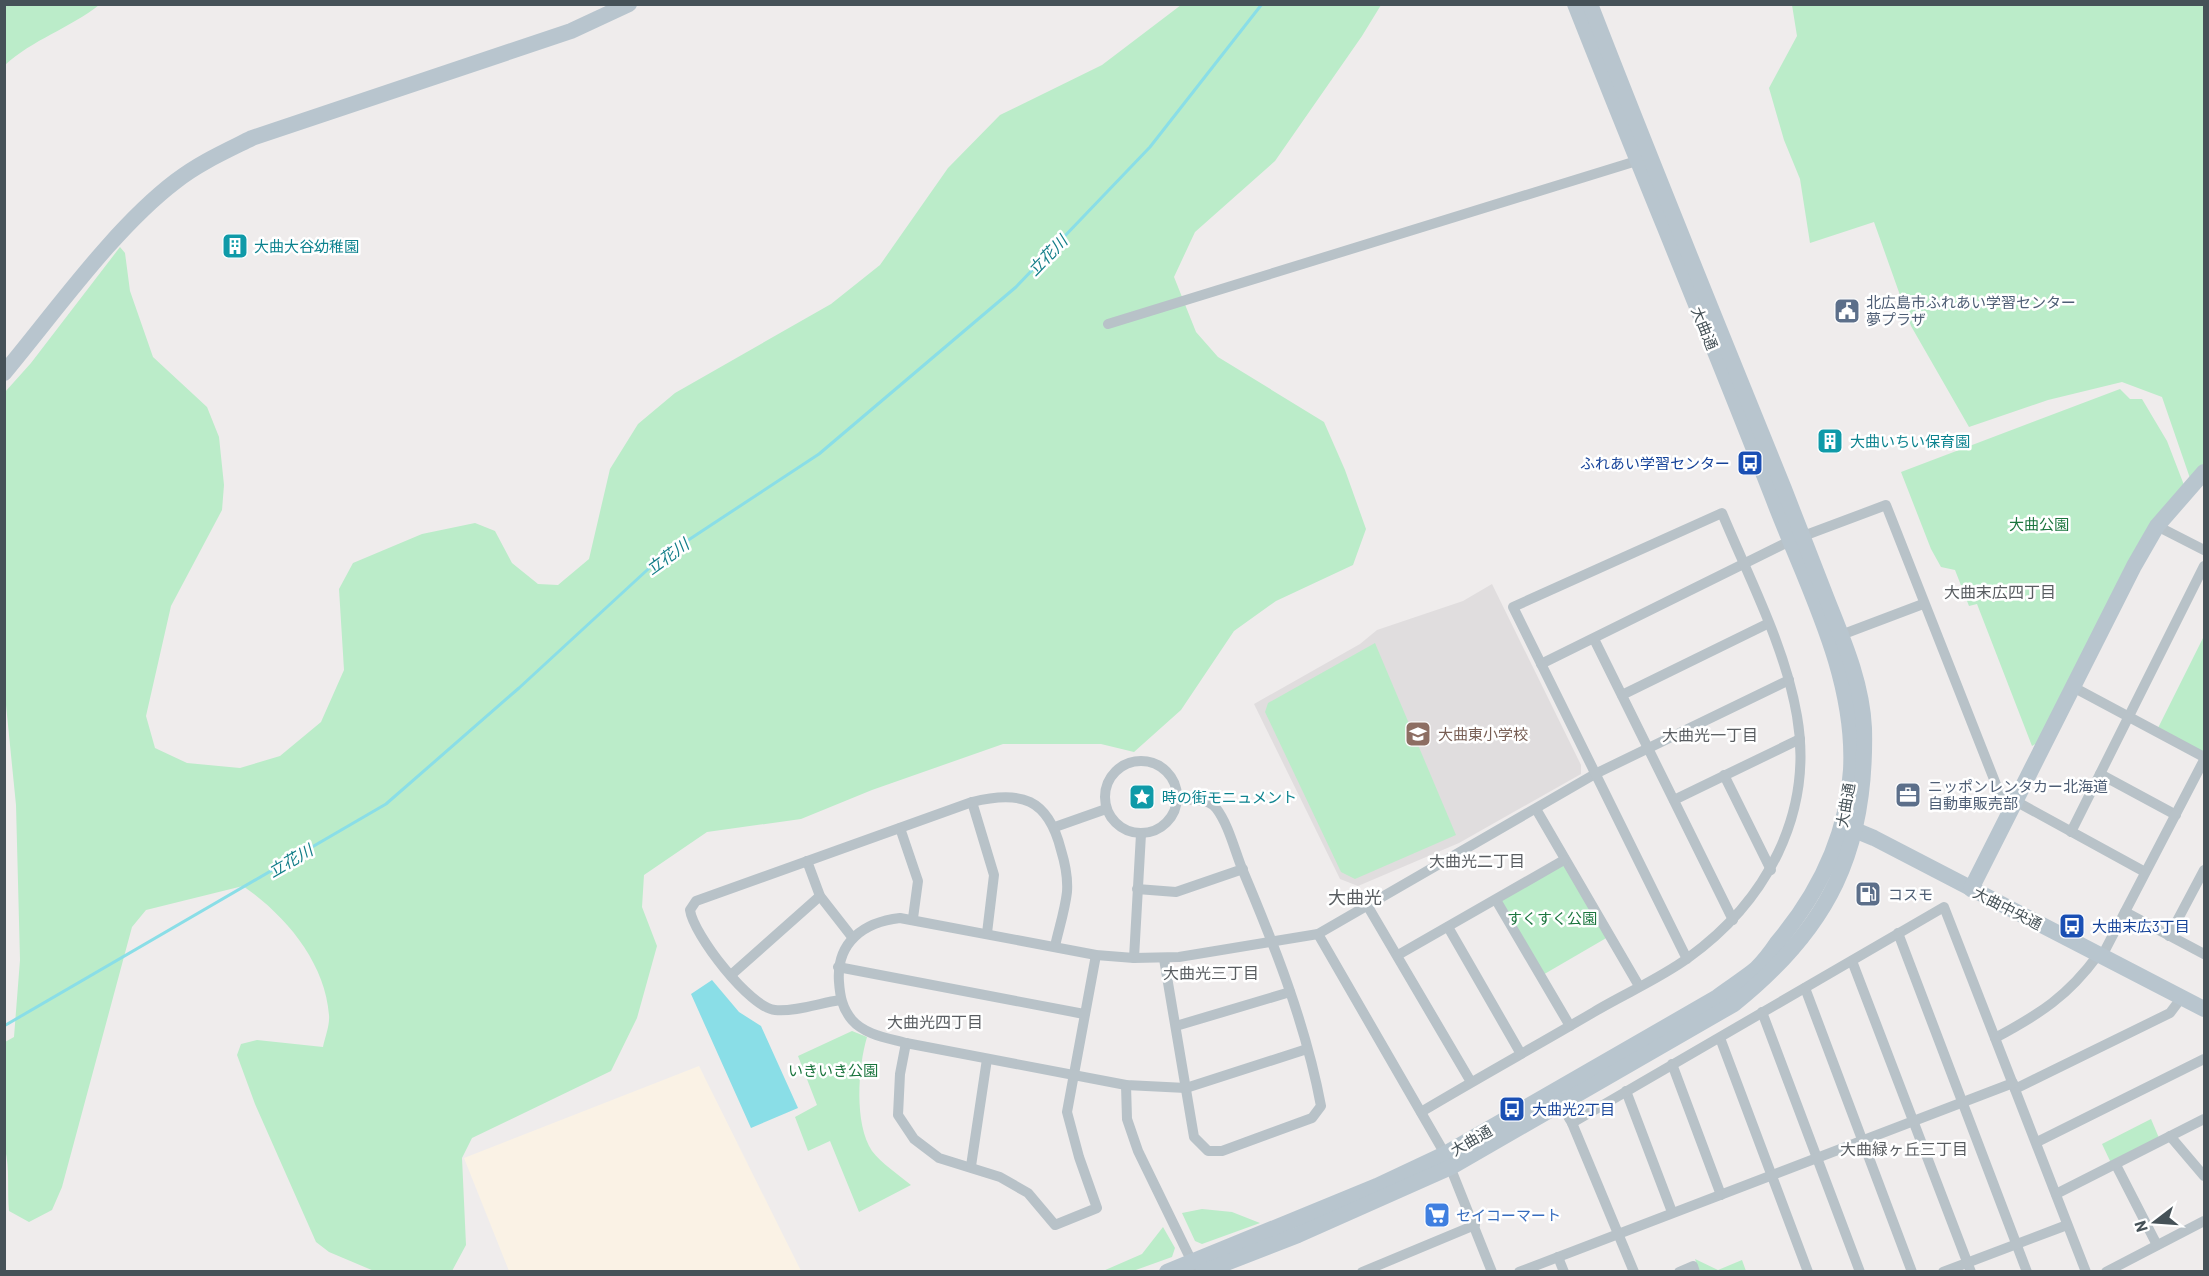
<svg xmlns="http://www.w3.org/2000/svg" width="2209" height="1276" viewBox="0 0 2209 1276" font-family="Barlow,'Noto Sans JP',sans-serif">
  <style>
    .commercial { fill: #faf2e5 }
    .education { fill: #e0ddde }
    .green { fill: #bbecc9 }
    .water { fill: #8adee7 }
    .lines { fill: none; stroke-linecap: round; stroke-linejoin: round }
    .stream { stroke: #8adee7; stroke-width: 3 }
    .street { stroke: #b8c2c8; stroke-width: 10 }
    .secondary { stroke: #b8c5ce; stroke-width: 16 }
    .labels { text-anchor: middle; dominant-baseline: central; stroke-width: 5; stroke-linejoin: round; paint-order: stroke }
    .culture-label { font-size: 15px; fill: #0d838f; stroke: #fff; text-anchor: start }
    .service-label { font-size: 15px; fill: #4e5e75; stroke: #fff; text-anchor: start }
    .street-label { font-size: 15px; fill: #465258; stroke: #fff }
    .transit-label { font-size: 15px; fill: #164399; stroke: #fff; text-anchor: start }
    .park-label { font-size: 15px; fill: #1b753e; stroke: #fff }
    .education-label { font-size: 15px; fill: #785e54; stroke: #fff; text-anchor: start }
    .shop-label { font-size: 15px; fill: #366cbe; stroke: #fff; text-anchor: start }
    .water-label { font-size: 16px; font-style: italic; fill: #137e89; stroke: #fff }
    .neighbourhood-label { font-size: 16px; fill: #595d61; stroke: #fff }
    .quarter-label { font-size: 18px; fill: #595d61; stroke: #fff }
  </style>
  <rect width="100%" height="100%" fill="#efecec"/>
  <!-- commercial -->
  <path class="commercial" d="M699,1066L801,1271H509L464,1158Z"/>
  <!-- education -->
  <path class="education" d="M1492,584L1581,765V774L1459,843L1358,886L1340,879L1254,704L1360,644L1377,630L1463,601Z"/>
  <!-- green -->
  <g class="green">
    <path d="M5,4H99V5C70,28 32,40 5,65Z"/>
    <path d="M1181,5H1381L1362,36L1275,161L1195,232L1174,277L1196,332L1218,357L1324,422L1345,470L1366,529L1353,565L1276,601L1234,631L1181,710L1134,752L1101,744H1003L872,790L801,819L707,832L644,875L642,907L657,946L637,1018L611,1071L472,1138L462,1158L466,1245L452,1271H374L329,1252L316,1242L255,1104L237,1055L241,1044L257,1040L323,1047C325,1037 330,1025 329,1015C325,962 285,915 243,886L146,910L132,927L62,1187L52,1210L29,1222L9,1211C7,1190 10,1169 5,1149V1042L14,1037L20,960L16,805L4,685L5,392L31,363L120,247L125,253L130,291L153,357L207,407L219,437L224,485L222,510L171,606L146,716L155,748L187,763L240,768L280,756L321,722L344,670L339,589L353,563L422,534L475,523L495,531L512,563L538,584L558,585L589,559L610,469L638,424L675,393L831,304L880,265L948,168L1000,115L1102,65Z"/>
    <path d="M1792,5H2204V469L2192,484L2162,397L2122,382L2048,400L1969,427L1911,326L1874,222L1810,243L1800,179L1784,140L1769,88L1797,36Z"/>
    <path d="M2120,389L2130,399H2142L2167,441L2184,485L2039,742L2032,746L1977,604L1969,606L1955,570L1941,567L1931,549L1901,472Z"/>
    <path d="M2204,636V755L2157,730Z"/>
    <path d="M1375,643L1456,835L1355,879L1341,872L1265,712L1268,703Z"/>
    <path d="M1564,860L1608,937L1541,976L1496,900Z"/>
    <path d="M852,1031L867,1037C858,1067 854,1124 872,1151C881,1163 899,1175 911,1185L859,1212L830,1141L808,1151L795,1117L817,1105L798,1056Z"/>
    <path d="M2151,1119L2159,1138L2111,1163L2102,1144Z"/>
    <path d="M1202,1209L1232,1212L1260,1223L1202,1244L1195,1241L1182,1213Z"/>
    <path d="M1163,1227L1175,1248L1172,1257L1133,1271H1103L1142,1254Z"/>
    <path d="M1695,1259L1718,1270L1742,1260L1746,1271H1699Z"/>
  </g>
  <!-- water -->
  <path class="water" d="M712,980L739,1012L761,1026L798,1108L751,1128L691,994Z"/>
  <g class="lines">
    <!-- stream -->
    <path class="stream" d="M4,1026L386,804L519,688L658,560L819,454L1016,287L1150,147L1262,4"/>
    <!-- street -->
    <g class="street">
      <path d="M1108,324L1643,159"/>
      <path d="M2157,526L2204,550"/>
      <path d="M1841,635L1923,604"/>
      <path d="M1594,639L1733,920"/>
      <path d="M1541,664L1790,541L1886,505L1999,792L2145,872"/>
      <path d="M2073,687L2204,757"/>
      <path d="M1622,695L1767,624"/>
      <circle cx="1141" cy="797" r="36"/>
      <path d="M2100,774L2176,815"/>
      <path d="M1724,775L1771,870"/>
      <path d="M1674,800L1800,739"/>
      <path d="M972,802L994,875L987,933"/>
      <path d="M1536,809L1639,986"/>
      <path d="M1055,827L1106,809"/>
      <path d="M900,828L918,881L913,918"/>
      <path d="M2071,832L2204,566"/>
      <path d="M807,861L820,896L852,937"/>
      <path d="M1137,889L1176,892L1243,869"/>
      <path d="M1496,900L1570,1026"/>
      <path d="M1367,905L1471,1082"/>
      <path d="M2125,912L2204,954"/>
      <path d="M1448,927L1521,1054"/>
      <path d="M1898,933L2027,1272"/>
      <path d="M1318,934L1445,1154L1492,1272"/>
      <path d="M2169,936L2204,870"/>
      <path d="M1398,955L1564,860"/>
      <path d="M2102,956L2204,760"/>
      <path d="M1134,958L1141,834"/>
      <path d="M1164,959L1194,1137L1208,1151H1222L1312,1118L1321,1106C1306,1025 1275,947 1243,871C1235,852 1229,825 1216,808C1207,797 1190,800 1177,800"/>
      <path d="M1852,961L1971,1272"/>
      <path d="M838,967L1084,1014"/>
      <path d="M731,975L820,896"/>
      <path d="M1805,988L1912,1272"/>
      <path d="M840,1000C820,1003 795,1012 775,1010C750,1008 693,934 690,910L696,901L972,802C1021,790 1048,798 1061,850C1065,863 1068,878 1067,892C1065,910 1059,928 1055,946"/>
      <path d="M1762,1012L1860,1272"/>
      <path d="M1176,1026L1290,992"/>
      <path d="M1720,1038L1808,1272"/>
      <path d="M1995,1038C2040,1014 2068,996 2098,955"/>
      <path d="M906,1043L900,1074L898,1115L914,1139L939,1158L1000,1177L1028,1193L1055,1225L1097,1208L1079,1157L1067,1112L1096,955"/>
      <path d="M1307,1049L1186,1088L1126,1085L906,1043C888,1038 865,1035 852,1020C842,1008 840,996 839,982C836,942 864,922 900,918L1096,955L1134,958L1179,957L1318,934L1595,774L1789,680"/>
      <path d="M1672,1064L1721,1195"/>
      <path d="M1126,1085L1127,1119L1138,1151L1194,1266"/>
      <path d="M2015,1089L2170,1013L2182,997"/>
      <path d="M1626,1091L1672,1212"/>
      <path d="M1561,1105L1572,1123L1634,1272"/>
      <path d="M1421,1112C1478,1078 1536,1046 1594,1012C1624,994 1659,979 1688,958C1766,902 1814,814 1797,716C1785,646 1749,578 1722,513L1513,607L1687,959"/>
      <path d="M1572,1123L1944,907L2086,1272"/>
      <path d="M2170,1136L2204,1176"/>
      <path d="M2037,1142L2204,1059"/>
      <path d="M2116,1165L2157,1245"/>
      <path d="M971,1166L987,1059"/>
      <path d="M2056,1194L2204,1119"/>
      <path d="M1558,1257L1564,1272"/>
      <path d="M1362,1272L1475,1225"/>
      <path d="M1519,1272L2013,1083"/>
      <path d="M1679,1272L1693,1266L1695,1272"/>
      <path d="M1943,1272L2067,1225"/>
      <path d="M2106,1272L2204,1221"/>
    </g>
    <!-- secondary -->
    <g class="secondary">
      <path d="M4,373C55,312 114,228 176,181C199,163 226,151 252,138L571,31L629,4"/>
      <path d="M1845,826L1874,838L2204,1009"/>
      <path d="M1971,889L2134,566L2157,526L2204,472"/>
      <path d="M1167,1272L1377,1186L1445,1154L1716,998C1729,988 1744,979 1756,969C1764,961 1771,952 1777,943C1819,893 1847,836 1851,770C1856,675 1806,585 1773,498C1709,333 1640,169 1575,4"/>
      <path d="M1203,1272L1298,1235L1451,1167L1734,1004C1829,928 1867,850 1864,728C1862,684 1844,642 1828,602C1813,564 1799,527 1784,489C1719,328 1653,167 1590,4"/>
    </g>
  </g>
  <!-- icons -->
  <defs>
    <g id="building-square" transform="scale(1.35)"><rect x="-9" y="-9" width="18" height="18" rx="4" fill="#0f9aa8" stroke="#fff"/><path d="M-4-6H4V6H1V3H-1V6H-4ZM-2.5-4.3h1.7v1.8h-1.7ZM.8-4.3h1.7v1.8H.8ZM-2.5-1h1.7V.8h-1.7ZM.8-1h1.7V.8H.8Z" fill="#fff"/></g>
    <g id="civic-square" transform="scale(1.35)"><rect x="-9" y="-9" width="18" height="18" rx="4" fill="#5c6f8a" stroke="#fff"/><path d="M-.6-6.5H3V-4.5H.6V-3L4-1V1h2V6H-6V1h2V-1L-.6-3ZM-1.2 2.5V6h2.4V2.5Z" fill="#fff"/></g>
    <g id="bus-square" transform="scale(1.35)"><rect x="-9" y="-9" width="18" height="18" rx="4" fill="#1a4fb4" stroke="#fff"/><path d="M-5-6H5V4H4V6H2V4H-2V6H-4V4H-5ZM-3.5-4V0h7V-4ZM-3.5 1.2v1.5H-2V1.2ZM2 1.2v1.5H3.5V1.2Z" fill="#fff"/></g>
    <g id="school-square" transform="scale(1.35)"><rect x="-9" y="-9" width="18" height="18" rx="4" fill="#8d6e63" stroke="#fff"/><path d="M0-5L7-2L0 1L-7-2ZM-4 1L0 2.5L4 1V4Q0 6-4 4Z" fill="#fff"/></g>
    <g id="office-square" transform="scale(1.35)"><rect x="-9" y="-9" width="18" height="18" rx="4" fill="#5c6f8a" stroke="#fff"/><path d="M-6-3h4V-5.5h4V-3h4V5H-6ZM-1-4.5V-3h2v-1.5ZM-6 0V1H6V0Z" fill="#fff"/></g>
    <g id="sight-square" transform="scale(1.35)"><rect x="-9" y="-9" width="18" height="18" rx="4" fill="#0f9aa8" stroke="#fff"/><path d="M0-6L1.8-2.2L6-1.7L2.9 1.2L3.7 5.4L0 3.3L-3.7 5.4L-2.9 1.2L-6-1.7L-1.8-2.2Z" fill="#fff"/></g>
    <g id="fuel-square" transform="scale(1.35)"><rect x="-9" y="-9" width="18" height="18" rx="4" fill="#5c6f8a" stroke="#fff"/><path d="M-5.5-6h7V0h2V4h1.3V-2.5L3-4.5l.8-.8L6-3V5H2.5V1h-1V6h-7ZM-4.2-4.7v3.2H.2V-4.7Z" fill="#fff"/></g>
    <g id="supermarket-square" transform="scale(1.35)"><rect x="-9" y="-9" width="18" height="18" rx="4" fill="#3f7fe0" stroke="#fff"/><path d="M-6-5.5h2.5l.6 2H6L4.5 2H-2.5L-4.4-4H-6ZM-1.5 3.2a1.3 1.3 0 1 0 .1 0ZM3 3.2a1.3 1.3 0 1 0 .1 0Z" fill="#fff"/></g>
  </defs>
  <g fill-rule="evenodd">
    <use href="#building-square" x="235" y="246"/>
    <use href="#civic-square" x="1847" y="311"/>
    <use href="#building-square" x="1830" y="441"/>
    <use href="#bus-square" x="1750" y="463"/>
    <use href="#school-square" x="1418" y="734"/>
    <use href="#office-square" x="1908" y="795"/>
    <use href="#sight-square" x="1142" y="797"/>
    <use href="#fuel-square" x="1868" y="894"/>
    <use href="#bus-square" x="2072" y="926"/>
    <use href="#bus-square" x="1512" y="1109"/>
    <use href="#supermarket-square" x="1437" y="1215"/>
  </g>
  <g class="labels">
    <!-- culture labels -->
    <g class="culture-label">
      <text x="254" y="246">大曲大谷幼稚園</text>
      <text x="1850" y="441">大曲いちい保育園</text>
      <text x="1162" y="797">時の街モニュメント</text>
    </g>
    <!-- service labels -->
    <g class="service-label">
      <text x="1866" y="302">北広島市ふれあい学習センター<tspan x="1866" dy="17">夢プラザ</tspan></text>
      <text x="1928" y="786">ニッポンレンタカー北海道<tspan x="1928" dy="17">自動車販売部</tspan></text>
      <text x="1888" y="894">コスモ</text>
    </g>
    <!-- street labels -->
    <g class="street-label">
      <text transform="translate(1705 328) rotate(68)">大曲通</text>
      <text transform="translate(1845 805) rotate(-80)">大曲通</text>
      <text transform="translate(2008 908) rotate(27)">大曲中央通</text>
      <text transform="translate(1471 1140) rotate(-30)">大曲通</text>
    </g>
    <!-- transit labels -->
    <g class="transit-label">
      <text x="1730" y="463" text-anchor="end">ふれあい学習センター</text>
      <text x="2092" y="926">大曲末広3丁目</text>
      <text x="1532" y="1109">大曲光2丁目</text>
    </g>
    <!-- park labels -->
    <g class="park-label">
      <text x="2039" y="524">大曲公園</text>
      <text x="1552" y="918">すくすく公園</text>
      <text x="833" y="1070">いきいき公園</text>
    </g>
    <!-- education labels -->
    <g class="education-label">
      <text x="1438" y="734">大曲東小学校</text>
    </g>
    <!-- shop labels -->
    <g class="shop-label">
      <text x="1456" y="1215">セイコーマート</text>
    </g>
    <!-- water labels -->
    <g class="water-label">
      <text transform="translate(1047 255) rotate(-46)">立花川</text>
      <text transform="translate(667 556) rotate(-36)">立花川</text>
      <text transform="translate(290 860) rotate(-30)">立花川</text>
    </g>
    <!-- neighbourhood labels -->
    <g class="neighbourhood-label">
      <text x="2000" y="591">大曲末広四丁目</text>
      <text x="1710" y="734">大曲光一丁目</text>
      <text x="1477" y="860">大曲光二丁目</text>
      <text x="1211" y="972">大曲光三丁目</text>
      <text x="935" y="1021">大曲光四丁目</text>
      <text x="1904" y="1148">大曲緑ヶ丘三丁目</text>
    </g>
    <!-- quarter labels -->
    <g class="quarter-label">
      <text x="1355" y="897">大曲光</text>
    </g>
  </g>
  <!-- border -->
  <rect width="2209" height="1276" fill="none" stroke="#465258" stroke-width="12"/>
  <!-- north arrow -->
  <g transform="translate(2155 1222) rotate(253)" stroke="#ffffff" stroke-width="4.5" paint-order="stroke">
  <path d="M0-4.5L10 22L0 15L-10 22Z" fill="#465258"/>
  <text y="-9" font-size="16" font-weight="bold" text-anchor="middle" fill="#465258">N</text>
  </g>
</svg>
